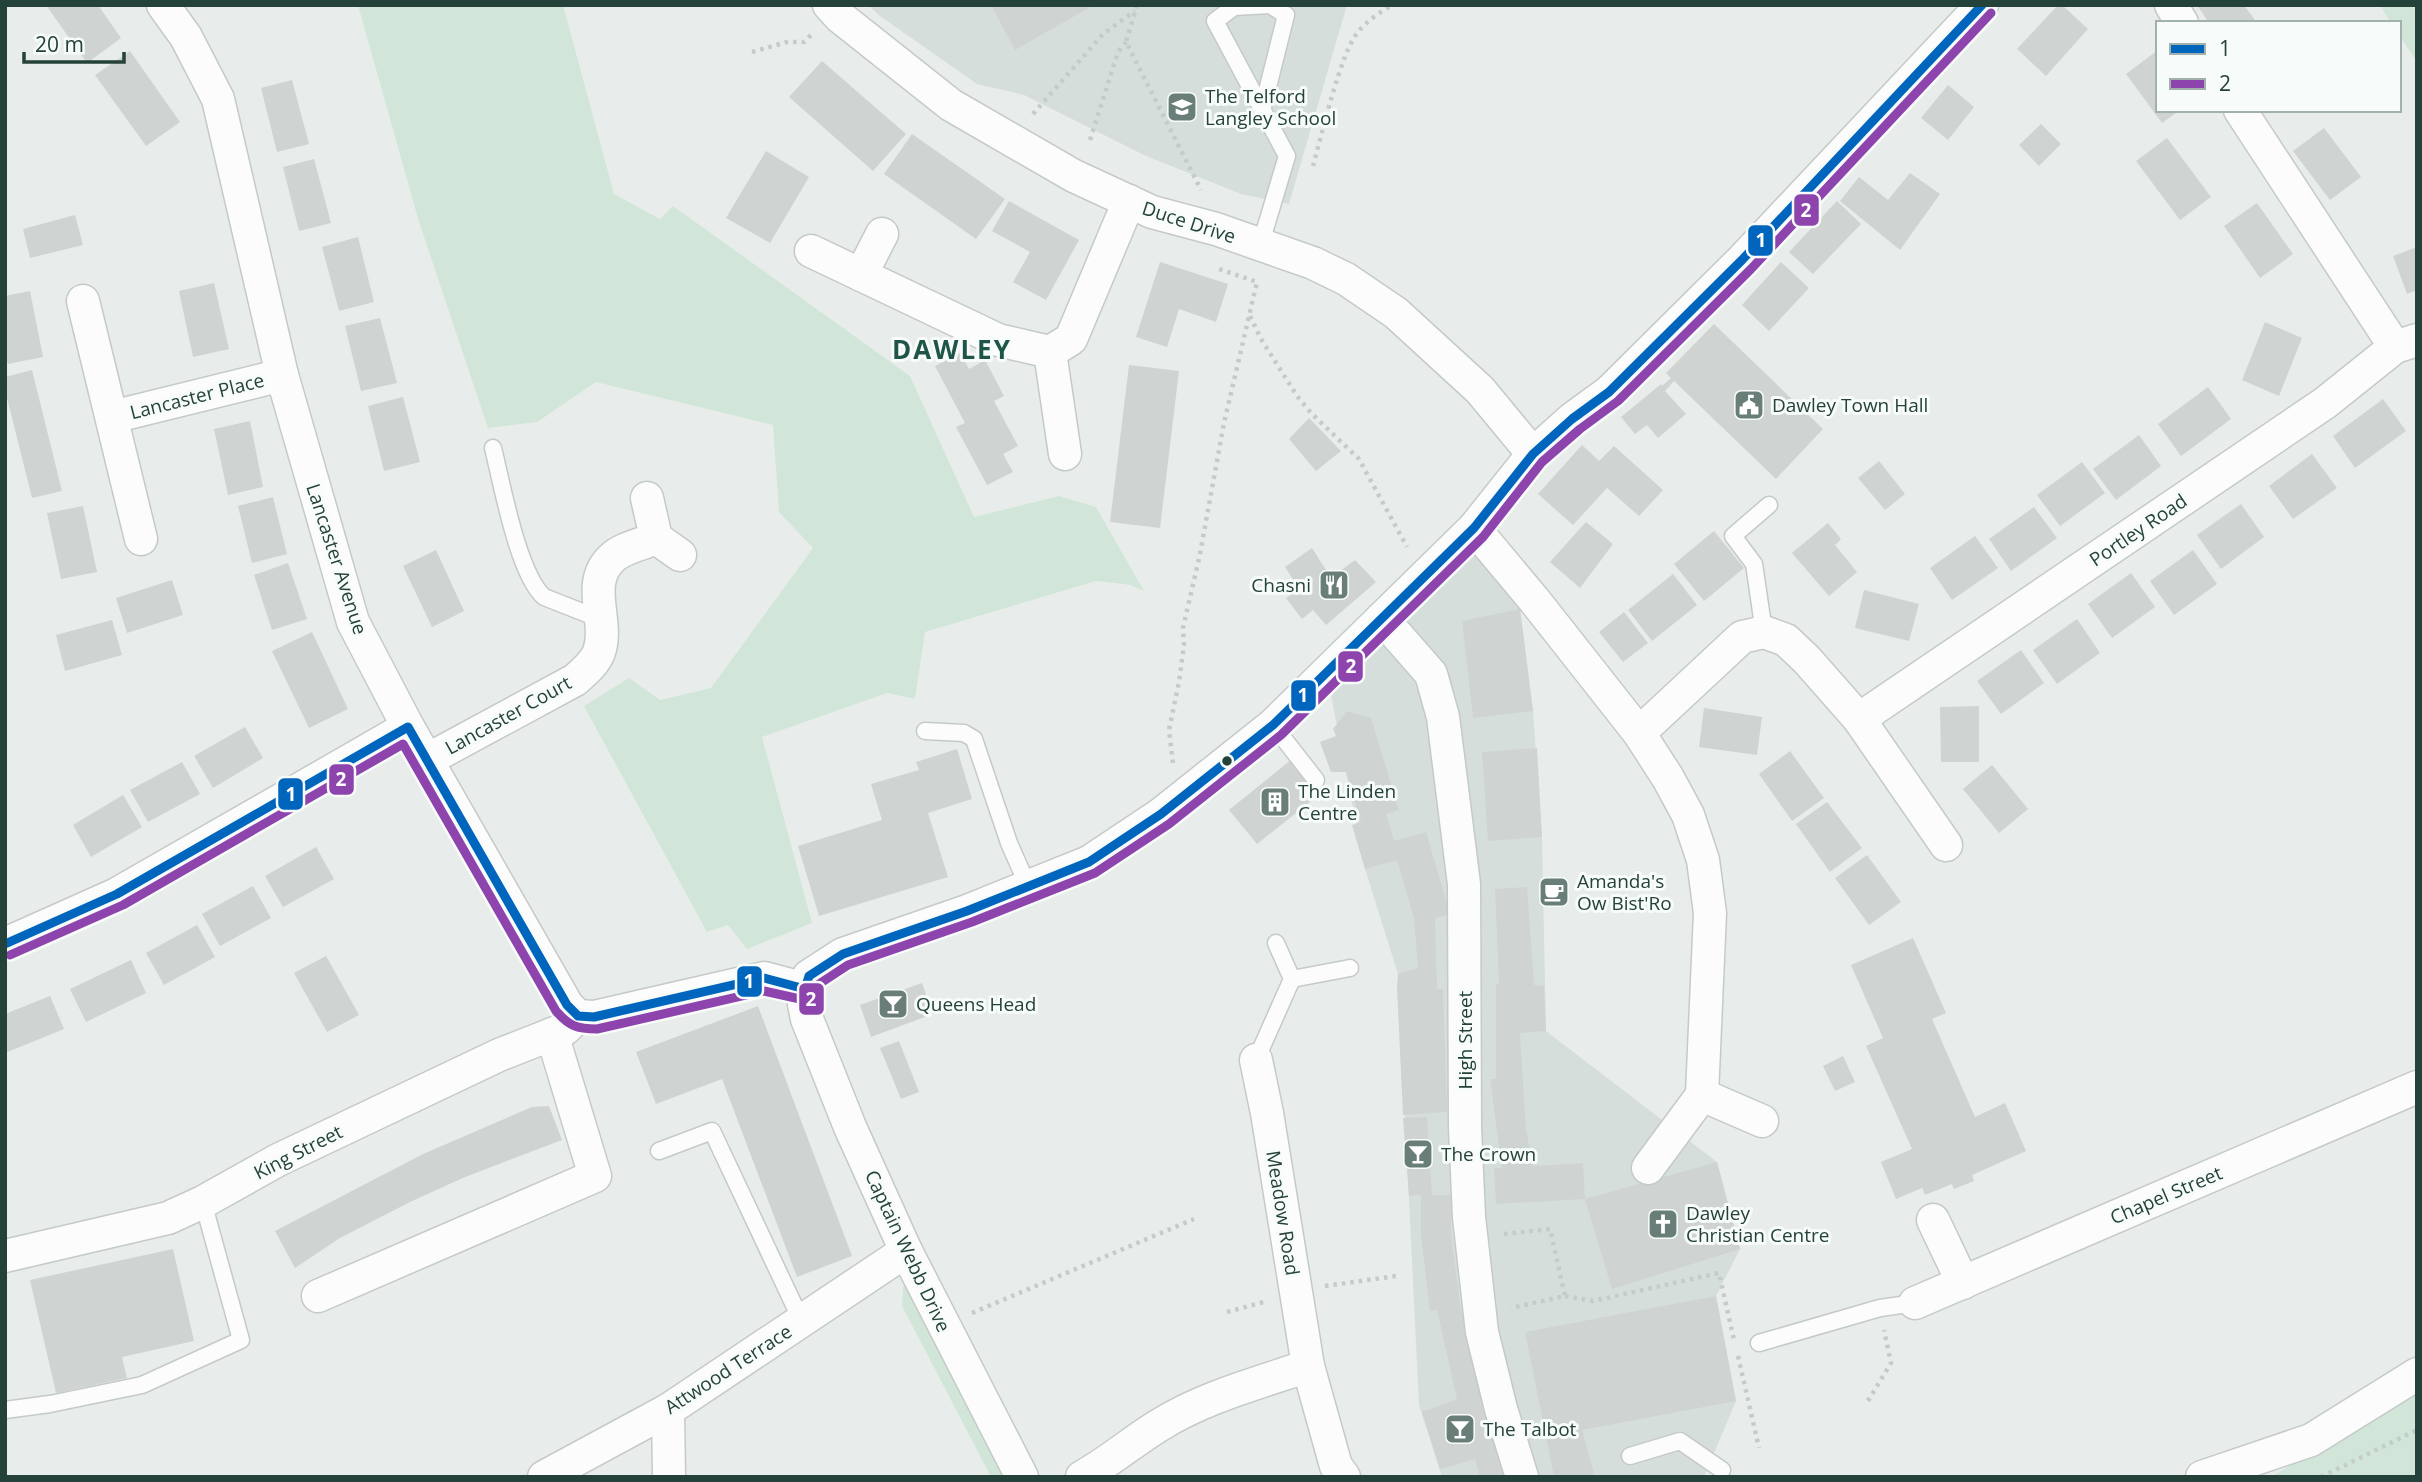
<svg xmlns="http://www.w3.org/2000/svg" width="2422" height="1482" viewBox="0 0 2422 1482" font-family="'Open Sans',sans-serif">
  <style>
    .built { fill: #d6dedb }
    .green { fill: #d1e6d8 }
    .building { fill: #cfd4d2 }
    .lines { fill: none; stroke-linecap: round; stroke-linejoin: round }
    .service-casing { stroke: #c5cac8; stroke-width: 19 }
    .minor-casing { stroke: #c5cac8; stroke-width: 35 }
    .path { stroke: #c3ccca; stroke-width: 4.5; stroke-dasharray: 3.5 5; stroke-linecap: butt }
    .service { stroke: #fcfcfc; stroke-width: 16 }
    .minor { stroke: #fcfcfc; stroke-width: 32 }
    .bus-1-casing { stroke: #f7fbf9; stroke-width: 14 }
    .bus-2-casing { stroke: #f7fbf9; stroke-width: 14 }
    .bus-1 { stroke: #0065bd; stroke-width: 9 }
    .bus-2 { stroke: #8e44ad; stroke-width: 9 }
    .bus-dot { fill: #24423a; stroke: #f7fbf9; stroke-width: 2.5 }
    .labels { text-anchor: middle; dominant-baseline: central; stroke-width: 6; stroke-linejoin: round; paint-order: stroke }
    .poi-label { font-size: 19px; fill: #24423a; stroke: #f7fbf9; text-anchor: start }
    .street-label { font-size: 19px; fill: #24423a; stroke: #f7fbf9 }
    .district-label { font-size: 26px; font-weight: bold; letter-spacing: 2px; fill: #1f5548; stroke: #f7fbf9 }
    .line-badge { stroke: #f7fbf9; stroke-width: 2.5 }
    .badge-label { font-size: 19px; text-anchor: middle; font-weight: bold; fill: #fff }
  </style>
  <rect width="100%" height="100%" fill="#e8edeb"/>
  <!-- built -->
  <g class="built">
    <path d="M868,5H1347L1289,204L1241,194L1146,156L1024,95L977,84L880,16Z"/>
    <path d="M1479,536L1520,609L1533,711L1542,837L1546,1031L1717,1162L1740,1249L1716,1296L1736,1401L1704,1477H1442L1419,1405L1398,974L1365,869L1329,685Z"/>
  </g>
  <!-- green -->
  <g class="green">
    <path d="M358,5H563L614,194L660,219L673,206L910,376L974,517L1059,496L1096,507L1144,591L1131,585L1096,581L925,632L915,699L887,693L762,737L812,923L747,949L728,925L707,932L584,706L629,678L660,700L711,688L813,548L779,512L773,425L596,382L537,422L488,428L419,222Z"/>
    <path d="M2380,5H2417V62L2399,35V23H2391Z"/>
    <path d="M906,1251L1022,1477H991L902,1306Z"/>
    <path d="M2417,1389V1477H2271Z"/>
  </g>
  <!-- building -->
  <g class="building">
    <path d="M46,5H98L121,38L87,63Z"/>
    <path d="M991,5H1094L1015,50Z"/>
    <path d="M2058,5H2062L2088,29L2046,76L2017,49Z"/>
    <path d="M2197,5H2244L2257,23H2209Z"/>
    <path d="M2158,50V110H2180L2162,123L2126,74Z"/>
    <path d="M130,51L180,122L146,146L95,75Z"/>
    <path d="M822,61L906,134L873,171L789,97Z"/>
    <path d="M292,80L309,144L277,152L261,88Z"/>
    <path d="M1948,85L1974,107L1948,140L1921,118Z"/>
    <path d="M2041,124L2061,144L2039,166L2019,145Z"/>
    <path d="M2324,128L2361,177L2330,200L2293,151Z"/>
    <path d="M912,134L1005,199L976,239L884,174Z"/>
    <path d="M2167,138L2211,197L2180,220L2136,161Z"/>
    <path d="M766,151L809,177L770,243L726,218Z"/>
    <path d="M314,159L331,223L299,231L283,167Z"/>
    <path d="M1910,173L1940,194L1900,250L1840,201L1859,177L1888,200Z"/>
    <path d="M1009,201L1079,240L1046,300L1013,282L1030,252L992,231Z"/>
    <path d="M1837,201L1861,224L1813,274L1789,252Z"/>
    <path d="M2257,203L2293,254L2260,278L2224,226Z"/>
    <path d="M75,215L83,245L30,258L23,229Z"/>
    <path d="M358,237L374,302L339,311L322,247Z"/>
    <path d="M2417,247V290L2407,294L2393,256Z"/>
    <path d="M1160,262L1228,284L1216,322L1179,309L1167,347L1136,337Z"/>
    <path d="M1781,262L1809,288L1769,331L1742,305Z"/>
    <path d="M214,283L229,349L193,357L179,291Z"/>
    <path d="M30,291L43,357L8,364L5,353V296Z"/>
    <path d="M380,318L397,383L361,391L345,326Z"/>
    <path d="M2265,322L2302,338L2279,396L2242,380Z"/>
    <path d="M1714,324L1823,429L1776,479L1674,381L1665,391L1686,414L1658,438L1647,425L1635,434L1621,417L1661,384L1662,386L1671,378L1666,373Z"/>
    <path d="M960,353L969,369L985,360L1004,396L994,401L1018,446L1003,454L1013,472L987,485L956,427L965,423L935,366Z"/>
    <path d="M1129,365L1179,371L1160,528L1110,522Z"/>
    <path d="M32,370L62,491L32,498L5,390V377Z"/>
    <path d="M2208,387L2231,419L2181,456L2158,424Z"/>
    <path d="M403,397L420,462L384,471L368,406Z"/>
    <path d="M2383,399L2406,431L2355,468L2333,436Z"/>
    <path d="M1309,418L1341,451L1316,471L1289,439Z"/>
    <path d="M250,421L263,487L228,495L214,429Z"/>
    <path d="M2139,435L2161,466L2116,500L2093,469Z"/>
    <path d="M1582,445L1599,461L1614,446L1663,490L1639,516L1607,488L1573,525L1538,494Z"/>
    <path d="M2312,454L2337,488L2293,519L2269,486Z"/>
    <path d="M1879,461L1905,494L1885,510L1858,478Z"/>
    <path d="M2082,462L2105,493L2060,526L2037,495Z"/>
    <path d="M273,497L287,554L252,563L238,506Z"/>
    <path d="M2241,504L2264,537L2221,569L2197,535Z"/>
    <path d="M83,506L97,572L61,579L47,513Z"/>
    <path d="M2034,507L2057,538L2011,571L1989,539Z"/>
    <path d="M1586,522L1613,544L1580,588L1550,562Z"/>
    <path d="M1828,523L1841,539L1835,545L1857,572L1829,596L1792,553Z"/>
    <path d="M1714,531L1744,568L1704,601L1674,564Z"/>
    <path d="M1975,536L1998,568L1952,600L1930,568Z"/>
    <path d="M1312,548L1331,578L1355,560L1376,582L1326,625L1313,610L1302,619L1286,598L1299,589L1285,567Z"/>
    <path d="M436,550L464,611L432,627L403,566Z"/>
    <path d="M2193,550L2217,584L2174,615L2150,581Z"/>
    <path d="M288,563L307,619L272,630L254,575Z"/>
    <path d="M2131,573L2155,607L2112,638L2088,604Z"/>
    <path d="M1673,574L1697,605L1652,641L1628,610Z"/>
    <path d="M172,580L183,615L127,633L116,598Z"/>
    <path d="M1864,590L1919,604L1909,641L1855,628Z"/>
    <path d="M1520,609L1533,711L1473,718L1462,621Z"/>
    <path d="M1624,612L1648,643L1623,662L1599,632Z"/>
    <path d="M2077,619L2100,653L2057,684L2033,650Z"/>
    <path d="M112,620L122,655L65,671L56,635Z"/>
    <path d="M312,632L348,709L309,728L272,651Z"/>
    <path d="M2021,650L2044,683L2001,714L1977,681Z"/>
    <path d="M1979,706V762H1941L1940,707Z"/>
    <path d="M1704,708L1762,717L1757,755L1699,747Z"/>
    <path d="M1347,711L1371,718L1399,810L1386,814L1394,841L1426,832L1450,914L1435,918L1437,989H1443L1447,1112L1403,1115L1397,988L1398,974L1418,968L1414,918L1397,860L1365,869L1352,825L1361,822L1346,772H1331L1320,742L1336,736L1333,729Z"/>
    <path d="M245,727L263,758L213,788L194,756Z"/>
    <path d="M1537,748L1542,837L1488,841L1482,752Z"/>
    <path d="M957,749L972,799L928,813L948,877L819,916L798,846L882,820L871,784L919,770L916,762Z"/>
    <path d="M1790,751L1824,798L1792,821L1759,774Z"/>
    <path d="M1292,759L1320,794L1257,844L1229,810Z"/>
    <path d="M182,762L200,794L148,822L130,790Z"/>
    <path d="M1992,765L2028,809L1999,833L1963,789Z"/>
    <path d="M123,795L142,827L91,857L73,825Z"/>
    <path d="M1827,802L1862,848L1830,872L1796,824Z"/>
    <path d="M316,847L334,879L283,907L265,876Z"/>
    <path d="M1867,855L1901,902L1869,925L1835,878Z"/>
    <path d="M253,886L271,918L220,946L202,914Z"/>
    <path d="M1527,887L1534,985L1544,986L1546,1031L1520,1033L1526,1129L1533,1166L1583,1163L1585,1199L1496,1204L1494,1168H1502L1490,1079H1496V984H1499L1495,889Z"/>
    <path d="M197,925L215,957L164,985L146,953Z"/>
    <path d="M1913,938L1946,1013L1932,1019L1975,1117L2005,1103L2026,1151L1972,1175L1974,1181L1954,1189L1952,1184L1925,1195L1922,1188L1896,1199L1881,1162L1912,1149L1866,1046L1883,1038L1851,965Z"/>
    <path d="M326,956L359,1015L327,1032L294,973Z"/>
    <path d="M131,960L146,993L86,1022L70,989Z"/>
    <path d="M922,983L933,1014L871,1037L860,1005Z"/>
    <path d="M50,996L64,1029L5,1053V1014Z"/>
    <path d="M758,1006L852,1256L797,1277L722,1079L656,1104L636,1052Z"/>
    <path d="M899,1041L919,1092L901,1099L880,1048Z"/>
    <path d="M1843,1056L1855,1082L1835,1091L1823,1066Z"/>
    <path d="M549,1106L562,1140L465,1177L410,1202L340,1238L295,1268L275,1231L423,1154L532,1107Z"/>
    <path d="M1427,1117L1432,1195H1451V1234L1460,1304L1473,1358L1507,1477H1480L1475,1459L1440,1469L1422,1412L1457,1399L1437,1310L1430,1311L1421,1236V1195L1409,1196L1403,1118Z"/>
    <path d="M1717,1162L1740,1249L1612,1289L1585,1199Z"/>
    <path d="M173,1249L194,1341L122,1357L127,1378L56,1393L30,1280Z"/>
    <path d="M1716,1296L1736,1401L1582,1430L1595,1477H1554L1525,1332Z"/>
  </g>
  <g class="lines">
    <!-- service casing -->
    <g class="service-casing">
      <g id="service">
        <path d="M1260,246L1287,156L1215,21L1234,7L1270,5L1286,15L1262,111"/>
        <path d="M493,448C502,484 518,574 544,597L600,619"/>
        <path d="M1764,632L1754,564L1733,536L1769,505"/>
        <path d="M1273,725L1316,780"/>
        <path d="M925,731L964,733L974,739L1009,843L1028,886"/>
        <path d="M1292,979L1350,968"/>
        <path d="M1256,1060L1292,979L1276,943"/>
        <path d="M659,1151L712,1131L802,1322"/>
        <path d="M1759,1343L1880,1308L1915,1303"/>
        <path d="M5,1410L50,1404L142,1385L241,1340L203,1202"/>
        <path d="M1630,1456L1680,1441L1722,1470"/>
      </g>
    </g>
    <!-- minor casing -->
    <g class="minor-casing">
      <g id="minor">
        <path d="M163,5L186,37L218,99L282,375L353,622L408,727L567,1005L578,1016L594,1017L764,978L805,989"/>
        <path d="M829,5L840,17L951,105L1074,176L1152,212L1216,229L1313,263L1346,279L1396,313L1480,390L1533,454"/>
        <path d="M2171,5L2182,23"/>
        <path d="M2240,110L2395,347"/>
        <path d="M811,251L998,340L1050,352L1071,339L1129,201"/>
        <path d="M861,275L882,234"/>
        <path d="M83,301L141,539"/>
        <path d="M1050,352L1065,454"/>
        <path d="M112,417L282,375"/>
        <path d="M647,498L656,538L680,555"/>
        <path d="M1474,528L1535,601L1639,733L1668,778L1688,815L1703,860L1710,913L1702,1095L1648,1168"/>
        <path d="M1382,618L1431,674L1443,717L1464,884L1465,1128L1469,1217L1482,1332L1501,1409L1522,1477"/>
        <path d="M1859,719L2325,403L2395,347L2417,340"/>
        <path d="M1639,733L1742,637L1764,632L1786,640L1807,660L1859,719L1946,845"/>
        <path d="M427,760L575,680C584,672 595,663 599,652C610,621 584,584 612,558C622,548 643,544 656,538"/>
        <path d="M5,944L117,894L408,727"/>
        <path d="M1256,1060L1267,1113L1308,1366L1336,1466L1344,1477"/>
        <path d="M1702,1095L1762,1121"/>
        <path d="M1933,1220L1963,1283"/>
        <path d="M5,1256L168,1218L203,1202L278,1160L499,1055L565,1029L578,1016"/>
        <path d="M318,1296L595,1176L552,1034"/>
        <path d="M1915,1303L2417,1087"/>
        <path d="M668,1410L669,1477"/>
        <path d="M544,1477L668,1410L906,1251"/>
        <path d="M1022,1477L906,1251L850,1127L807,1019L804,1004L809,976L843,954L967,911L1089,862L1161,814L1273,725L1474,528L1533,454L1572,419L1609,392L1742,260L1982,5"/>
        <path d="M1082,1477C1109,1462 1132,1442 1158,1426C1204,1397 1258,1383 1308,1366"/>
        <path d="M2202,1477L2311,1440L2417,1374"/>
      </g>
    </g>
    <!-- path -->
    <g class="path">
      <path d="M1137,5L1126,42L1201,190"/>
      <path d="M752,52L787,42H804L812,34"/>
      <path d="M1033,114L1103,34L1135,11"/>
      <path d="M1090,140L1118,52L1126,42"/>
      <path d="M1313,166C1321,138 1341,51 1358,32C1367,21 1380,12 1392,5"/>
      <path d="M1250,316L1261,339L1297,396L1311,413L1359,459L1407,547"/>
      <path d="M1173,763L1169,730L1179,682L1184,645L1183,628L1200,554L1224,423L1257,282L1216,268"/>
      <path d="M1504,1234L1550,1229L1565,1296L1511,1308"/>
      <path d="M1325,1286L1396,1276"/>
      <path d="M1565,1296L1593,1301L1719,1273L1734,1340"/>
      <path d="M1227,1312L1267,1301"/>
      <path d="M972,1313L1194,1219"/>
      <path d="M1738,1356L1759,1448"/>
      <path d="M1868,1401L1891,1363L1884,1330"/>
      <path d="M2321,1477L2417,1430"/>
    </g>
    <!-- service -->
    <use href="#service" class="service"/>
    <!-- minor -->
    <use href="#minor" class="minor"/>
    <!-- bus-1 casing -->
    <g class="bus-1-casing">
      <path id="bus-1" d="M5,944L117,894L408,727L567,1005L578,1016L594,1017L764,978L805,989L809,976L843,954L967,911L1089,862L1161,814L1273,725L1474,528L1533,454L1572,419L1609,392L1742,260L1982,5"/>
    </g>
    <!-- bus-2 casing -->
    <g class="bus-2-casing">
      <path id="bus-2" d="M10,955L123,905L403,744L556,1011C569,1026 577,1029 597,1029L764,991L809,1001L815,996L819,984L848,965L972,922L1095,873L1169,824L1281,735L1483,537L1542,462L1580,429L1618,401L1751,269L1991,13"/>
    </g>
    <!-- bus-1 -->
    <use href="#bus-1" class="bus-1"/>
    <!-- bus-2 -->
    <use href="#bus-2" class="bus-2"/>
  </g>
  <!-- icons -->
  <defs>
    <g id="school-square" transform="scale(1.575)"><rect x="-9" y="-9" width="18" height="18" rx="4" fill="#697e78" stroke="#f7fbf9"/><path d="M0-5L7-2L0 1L-7-2ZM-4 1L0 2.5L4 1V4Q0 6-4 4Z" fill="#fff"/></g>
    <g id="civic-square" transform="scale(1.575)"><rect x="-9" y="-9" width="18" height="18" rx="4" fill="#697e78" stroke="#f7fbf9"/><path d="M-.6-6.5H3V-4.5H.6V-3L4-1V1h2V6H-6V1h2V-1L-.6-3ZM-1.2 2.5V6h2.4V2.5Z" fill="#fff"/></g>
    <g id="restaurant-square" transform="scale(1.575)"><rect x="-9" y="-9" width="18" height="18" rx="4" fill="#697e78" stroke="#f7fbf9"/><path d="M-5-6h1v4h1v-4h1v4h1v-4h1v5L-1.5 .5V6h-2V.5L-5-1ZM5-6V6H3V1.5H1.5Q1.5-4 5-6Z" fill="#fff"/></g>
    <g id="building-square" transform="scale(1.575)"><rect x="-9" y="-9" width="18" height="18" rx="4" fill="#697e78" stroke="#f7fbf9"/><path d="M-4-6H4V6H1V3H-1V6H-4ZM-2.5-4.3h1.7v1.8h-1.7ZM.8-4.3h1.7v1.8H.8ZM-2.5-1h1.7V.8h-1.7ZM.8-1h1.7V.8H.8Z" fill="#fff"/></g>
    <g id="cafe-square" transform="scale(1.575)"><rect x="-9" y="-9" width="18" height="18" rx="4" fill="#697e78" stroke="#f7fbf9"/><path d="M-5.5-4.5H6V0H3Q3 3.5 0 3.5H-2.5Q-5.5 3.5-5.5 0ZM3-3.2v2h1.7v-2ZM-6 4.5H4V6H-6Z" fill="#fff"/></g>
    <g id="bar-square" transform="scale(1.575)"><rect x="-9" y="-9" width="18" height="18" rx="4" fill="#697e78" stroke="#f7fbf9"/><path d="M-6-5H6L.8 .8V4.5H3.5V6h-7V4.5H-.8V.8Z" fill="#fff"/></g>
    <g id="church-square" transform="scale(1.575)"><rect x="-9" y="-9" width="18" height="18" rx="4" fill="#697e78" stroke="#f7fbf9"/><path d="M-1.2-6h2.4v3.5h3.3v2.4h-3.3V6h-2.4V-.1h-3.3v-2.4h3.3Z" fill="#fff"/></g>
  </defs>
  <g fill-rule="evenodd">
    <use href="#school-square" x="1182" y="107"/>
    <use href="#civic-square" x="1749" y="405"/>
    <use href="#restaurant-square" x="1334" y="585"/>
    <use href="#building-square" x="1275" y="802"/>
    <use href="#cafe-square" x="1554" y="892"/>
    <use href="#bar-square" x="893" y="1004"/>
    <use href="#bar-square" x="1418" y="1154"/>
    <use href="#church-square" x="1663" y="1224"/>
    <use href="#bar-square" x="1460" y="1429"/>
  </g>
  <!-- markers -->
  <circle class="bus-dot" cx="1227" cy="761" r="6"/>
  <g class="labels">
    <!-- poi labels -->
    <g class="poi-label">
      <text x="1205" y="96">The Telford<tspan x="1205" dy="22">Langley School</tspan></text>
      <text x="1772" y="405">Dawley Town Hall</text>
      <text x="1311" y="585" text-anchor="end">Chasni</text>
      <text x="1298" y="791">The Linden<tspan x="1298" dy="22">Centre</tspan></text>
      <text x="1577" y="881">Amanda's<tspan x="1577" dy="22">Ow Bist'Ro</tspan></text>
      <text x="916" y="1004">Queens Head</text>
      <text x="1441" y="1154">The Crown</text>
      <text x="1686" y="1213">Dawley<tspan x="1686" dy="22">Christian Centre</tspan></text>
      <text x="1483" y="1429">The Talbot</text>
    </g>
    <!-- street labels -->
    <g class="street-label">
      <text transform="translate(1189 222) rotate(18)">Duce Drive</text>
      <text transform="translate(197 396) rotate(-14)">Lancaster Place</text>
      <text transform="translate(2138 530) rotate(-34)">Portley Road</text>
      <text transform="translate(337 559) rotate(72)">Lancaster Avenue</text>
      <text transform="translate(508 715) rotate(-29)">Lancaster Court</text>
      <text transform="translate(1465 1040) rotate(-90)">High Street</text>
      <text transform="translate(298 1152) rotate(-27)">King Street</text>
      <text transform="translate(2166 1195) rotate(-23)">Chapel Street</text>
      <text transform="translate(1283 1213) rotate(81)">Meadow Road</text>
      <text transform="translate(908 1251) rotate(65)">Captain Webb Drive</text>
      <text transform="translate(728 1369) rotate(-33)">Attwood Terrace</text>
    </g>
    <!-- district labels -->
    <g class="district-label">
      <text x="952" y="349">DAWLEY</text>
    </g>
  </g>
  <g class="line-badge">
    <rect x="1793" y="193" width="27" height="34" rx="7" fill="#8e44ad"/>
    <rect x="1747" y="224" width="27" height="33" rx="7" fill="#0065bd"/>
    <rect x="1337" y="650" width="27" height="33" rx="7" fill="#8e44ad"/>
    <rect x="1290" y="679" width="27" height="33" rx="7" fill="#0065bd"/>
    <rect x="328" y="763" width="27" height="33" rx="7" fill="#8e44ad"/>
    <rect x="277" y="777" width="27" height="34" rx="7" fill="#0065bd"/>
    <rect x="736" y="965" width="27" height="33" rx="7" fill="#0065bd"/>
    <rect x="798" y="982" width="27" height="34" rx="7" fill="#8e44ad"/>
  </g>
  <g class="badge-label">
    <text x="1806" y="217">2</text>
    <text x="1761" y="247">1</text>
    <text x="1351" y="673">2</text>
    <text x="1303" y="702">1</text>
    <text x="341" y="786">2</text>
    <text x="291" y="801">1</text>
    <text x="749" y="988">1</text>
    <text x="811" y="1006">2</text>
  </g>
  <!-- border -->
  <rect width="2422" height="1482" fill="none" stroke="#24423a" stroke-width="14"/>
  <!-- legend -->
  <rect x="2156" y="21" width="245" height="91" fill="#f7fbf9" stroke="#a3b1ad" stroke-width="2"/>
  <rect x="2170" y="44" width="35" height="10" fill="#0065bd" stroke="#a3b1ad" stroke-width="2"/>
  <text x="2219" y="56" font-size="21" fill="#24423a">1</text>
  <rect x="2170" y="79" width="35" height="10" fill="#8e44ad" stroke="#a3b1ad" stroke-width="2"/>
  <text x="2219" y="91" font-size="21" fill="#24423a">2</text>
  <!-- scale -->
  <path d="M24 52v10h100v-10" fill="none" stroke="#24423a" stroke-width="3.5"/>
  <text x="35" y="52" font-size="21" fill="#24423a" stroke="#f7fbf9" stroke-width="5" paint-order="stroke">20 m</text>
</svg>
